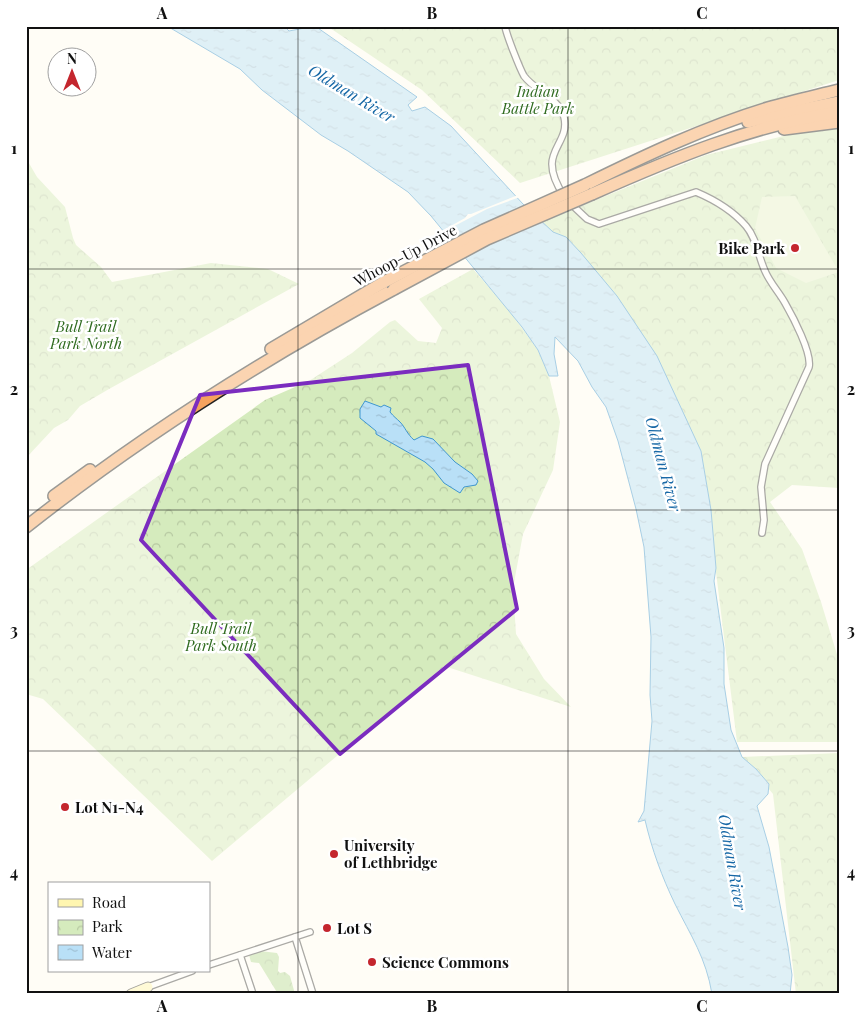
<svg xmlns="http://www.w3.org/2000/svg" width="865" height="1020" viewBox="0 0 865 1020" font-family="'Playfair Display',serif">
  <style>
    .forest { fill: url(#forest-crowns) }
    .park { fill: url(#park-crowns) }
    .pitch { fill: #e6f2cf }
    .water { fill: url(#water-ripples); stroke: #3f96cf }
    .pier { fill: #fffdf5 }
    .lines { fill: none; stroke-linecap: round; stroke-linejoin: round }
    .street-casing { stroke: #444; stroke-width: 8 }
    .secondary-casing { stroke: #333; stroke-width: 11 }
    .highway-casing { stroke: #222; stroke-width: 14 }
    .street { stroke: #fff; stroke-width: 5.5 }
    .secondary { stroke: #fff6b0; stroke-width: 9 }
    .highway { stroke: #f5a25d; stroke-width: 11 }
    .highway-bridge-casing { stroke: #222; stroke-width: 14; stroke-linecap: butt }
    .highway-bridge { stroke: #f5a25d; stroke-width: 11 }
    .marked { fill: none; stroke: #7b2cbf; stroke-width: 4; stroke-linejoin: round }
    .grid { fill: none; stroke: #111; stroke-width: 1; stroke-opacity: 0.55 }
    .poi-dot { fill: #c4262e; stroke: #fff; stroke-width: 2 }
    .labels { text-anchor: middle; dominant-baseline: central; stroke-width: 5; stroke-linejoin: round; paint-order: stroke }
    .park-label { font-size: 15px; font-style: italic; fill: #2f6b1f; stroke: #fff }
    .poi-label { font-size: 15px; font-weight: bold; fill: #111; stroke: #fff; text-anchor: start }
    .street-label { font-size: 15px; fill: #111; stroke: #fff }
    .water-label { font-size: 16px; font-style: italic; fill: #1768a6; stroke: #fff }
    .neatline { fill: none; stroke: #111; stroke-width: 2 }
    .grid-label { font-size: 16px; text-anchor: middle; font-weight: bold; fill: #111 }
  </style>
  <defs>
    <pattern id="forest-crowns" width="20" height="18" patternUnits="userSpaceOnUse" patternTransform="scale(1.25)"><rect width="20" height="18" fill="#b9dc9c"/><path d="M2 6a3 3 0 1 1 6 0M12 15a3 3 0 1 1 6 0" fill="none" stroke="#9ebc85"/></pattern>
    <pattern id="park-crowns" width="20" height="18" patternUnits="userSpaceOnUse" patternTransform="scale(1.25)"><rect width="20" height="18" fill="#d5ebbd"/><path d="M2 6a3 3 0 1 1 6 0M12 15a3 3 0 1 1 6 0" fill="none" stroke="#b6c8a1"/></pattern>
    <pattern id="water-ripples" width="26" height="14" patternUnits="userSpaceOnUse" patternTransform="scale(1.25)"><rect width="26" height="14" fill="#b9e0f7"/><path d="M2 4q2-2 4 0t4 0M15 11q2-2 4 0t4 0" fill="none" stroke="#9ebfd3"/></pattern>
  </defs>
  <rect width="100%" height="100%" fill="#fffdf5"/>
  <!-- forest -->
  <path class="forest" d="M260,951L277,953L279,957L278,971L280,973L285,972L290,976L295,994H278L259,963L251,962L249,955Z"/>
  <!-- park -->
  <g class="park">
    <path d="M327,26H839V80L520,183L422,90Z"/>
    <path d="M839,126V488L792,485L770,502L802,549L821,602L839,661V742H737L701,451L542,222L706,155L800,132Z"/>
    <path d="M26,158L37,177L65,207L73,238L76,245L101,267L112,282L211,263L268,269L299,284L109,389L80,406L68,420L54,428L26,458Z"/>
    <path d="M473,269L508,309L538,350L549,376L560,422L553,470L523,534L513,588L516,634L544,679L571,707L444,666L212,861L43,699L26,694V570L265,400L309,381L352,353L390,322L395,320L418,341L436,343L442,328L419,299Z"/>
    <path d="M839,753V994H796L773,794L742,757Z"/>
  </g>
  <!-- pitch -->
  <path class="pitch" d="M795,196L839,272L806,283L776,268L755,228L762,197Z"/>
  <!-- water -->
  <g class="water">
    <path d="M167,26H284L289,31L315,26L417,97L408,105L412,111L425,107L451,126L523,204L553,232L566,237L581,253L617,296L657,356L701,451L711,510L716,568L714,581L724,648V684L731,730L742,757L756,769L769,784L768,794L757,806L769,847L788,947L792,975L790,994H712C706,958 691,936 675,904C662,877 652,850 645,820L638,822L644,811L652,721L650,695L651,637L644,547L636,509L618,441L606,407L592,387L578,361L555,337L554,354L558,376H549L538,350L522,327L431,216L408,192L348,151L321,135L262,90L240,69Z"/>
    <path d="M365,401L381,407L384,405L391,408L390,412C394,417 396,418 400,422C405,427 407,434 414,440L422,436L433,439L455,462L472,474L478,481L476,485L464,487L460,493L444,483L433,469L425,462L376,434V431L360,418V409Z"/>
  </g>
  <!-- pier -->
  <path class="pier" d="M518,195L520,197L487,209L441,233L440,232L465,218L468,214H471Z"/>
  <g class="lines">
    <!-- street casing -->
    <g class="street-casing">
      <g id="street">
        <path d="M505,26C506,34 520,69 524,76C535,91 559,98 564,117C569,137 552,147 552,164C552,175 558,187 564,196"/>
        <path d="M570,203L587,219L599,224L696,192C715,200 732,210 746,226C757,239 758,256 765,271C770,283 779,292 785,303C793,317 812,353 809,367L765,464L761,487L764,520L762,533"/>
        <path d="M295,937L313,994"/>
        <path d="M240,955L253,994"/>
        <path d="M209,965L310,932"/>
        <path d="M148,987L192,971"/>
      </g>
    </g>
    <!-- secondary casing -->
    <g class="secondary-casing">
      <path id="secondary" d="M131,994L148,987"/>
    </g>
    <!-- highway casing -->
    <g class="highway-casing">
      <g id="highway">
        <path d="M748,122L785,113L839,102"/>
        <path d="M784,129L839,122"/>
        <path d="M585,185C644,156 705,127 768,108C792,101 815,96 839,90"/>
        <path d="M592,194C671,159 752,125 839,112"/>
        <path d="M271,349L384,282"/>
        <path d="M54,496L90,470"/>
        <path d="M26,527C141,436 265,358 394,289"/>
      </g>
    </g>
    <!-- street -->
    <use href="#street" class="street"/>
    <!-- secondary -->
    <use href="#secondary" class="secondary"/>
    <!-- highway -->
    <use href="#highway" class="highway"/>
    <!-- highway-bridge casing -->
    <g class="highway-bridge-casing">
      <g id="highway-bridge">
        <path d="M384,282L484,230L585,185"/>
        <path d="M394,289L487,239L592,194"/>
      </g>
    </g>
    <!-- highway-bridge -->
    <use href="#highway-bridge" class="highway-bridge"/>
  </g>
  <!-- marked area -->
  <path d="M0 0H865V1020H0ZM468,365L517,609L340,754L141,540L200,395Z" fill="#fffdf5" fill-opacity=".55" fill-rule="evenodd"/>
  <path class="marked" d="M468,365L517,609L340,754L141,540L200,395Z"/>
  <!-- grid -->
  <path class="grid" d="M298,26V994M568,26V994M26,269H839M26,510H839M26,751H839"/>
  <!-- markers -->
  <g class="poi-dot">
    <circle cx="795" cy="248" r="5"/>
    <circle cx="65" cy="807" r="5"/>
    <circle cx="334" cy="854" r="5"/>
    <circle cx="327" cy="928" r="5"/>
    <circle cx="372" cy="962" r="5"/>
  </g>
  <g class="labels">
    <!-- park labels -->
    <g class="park-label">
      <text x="538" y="91">Indian<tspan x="538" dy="17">Battle Park</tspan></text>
      <text x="86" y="326">Bull Trail<tspan x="86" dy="17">Park North</tspan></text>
      <text x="221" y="628">Bull Trail<tspan x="221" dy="17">Park South</tspan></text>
    </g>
    <!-- poi labels -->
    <g class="poi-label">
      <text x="785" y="248" text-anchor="end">Bike Park</text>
      <text x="75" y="807">Lot N1-N4</text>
      <text x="344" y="845">University<tspan x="344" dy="17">of Lethbridge</tspan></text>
      <text x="337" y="928">Lot S</text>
      <text x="382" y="962">Science Commons</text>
    </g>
    <!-- street labels -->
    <g class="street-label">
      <text transform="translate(405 255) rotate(-28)">Whoop-Up Drive</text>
    </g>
    <!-- water labels -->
    <g class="water-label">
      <text transform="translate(352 93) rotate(31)">Oldman River</text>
      <text transform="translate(664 464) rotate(75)">Oldman River</text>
      <text transform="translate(733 862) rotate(80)">Oldman River</text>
    </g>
  </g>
  <!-- border -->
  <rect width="865" height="1020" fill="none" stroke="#ffffff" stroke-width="55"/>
  <!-- legend -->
  <rect x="48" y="882" width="162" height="90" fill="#ffffff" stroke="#a0a0a0"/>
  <rect x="58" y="899" width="25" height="8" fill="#fff6b0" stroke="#a0a0a0"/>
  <text x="92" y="908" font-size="15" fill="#111111">Road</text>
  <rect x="58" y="920" width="25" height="15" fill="url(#park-crowns)" stroke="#a0a0a0"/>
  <text x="92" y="932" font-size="15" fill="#111111">Park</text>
  <rect x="58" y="945" width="25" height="15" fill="url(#water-ripples)" stroke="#a0a0a0"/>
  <text x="92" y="958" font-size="15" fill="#111111">Water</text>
  <!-- north arrow -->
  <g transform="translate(72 72)"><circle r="24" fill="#ffffff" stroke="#a0a0a0"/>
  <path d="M0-4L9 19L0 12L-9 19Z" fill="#c4262e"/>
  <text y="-8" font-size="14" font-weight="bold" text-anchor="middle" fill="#111111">N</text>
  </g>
  <rect x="28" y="28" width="810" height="964" class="neatline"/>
  <g class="grid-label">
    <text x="162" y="19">A</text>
    <text x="432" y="19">B</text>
    <text x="702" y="19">C</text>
    <text x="14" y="154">1</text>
    <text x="851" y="154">1</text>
    <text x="14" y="395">2</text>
    <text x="851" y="395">2</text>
    <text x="14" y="636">3</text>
    <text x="851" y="636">3</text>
    <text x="14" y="878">4</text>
    <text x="851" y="878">4</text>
    <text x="162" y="1012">A</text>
    <text x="432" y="1012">B</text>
    <text x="702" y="1012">C</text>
  </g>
</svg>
